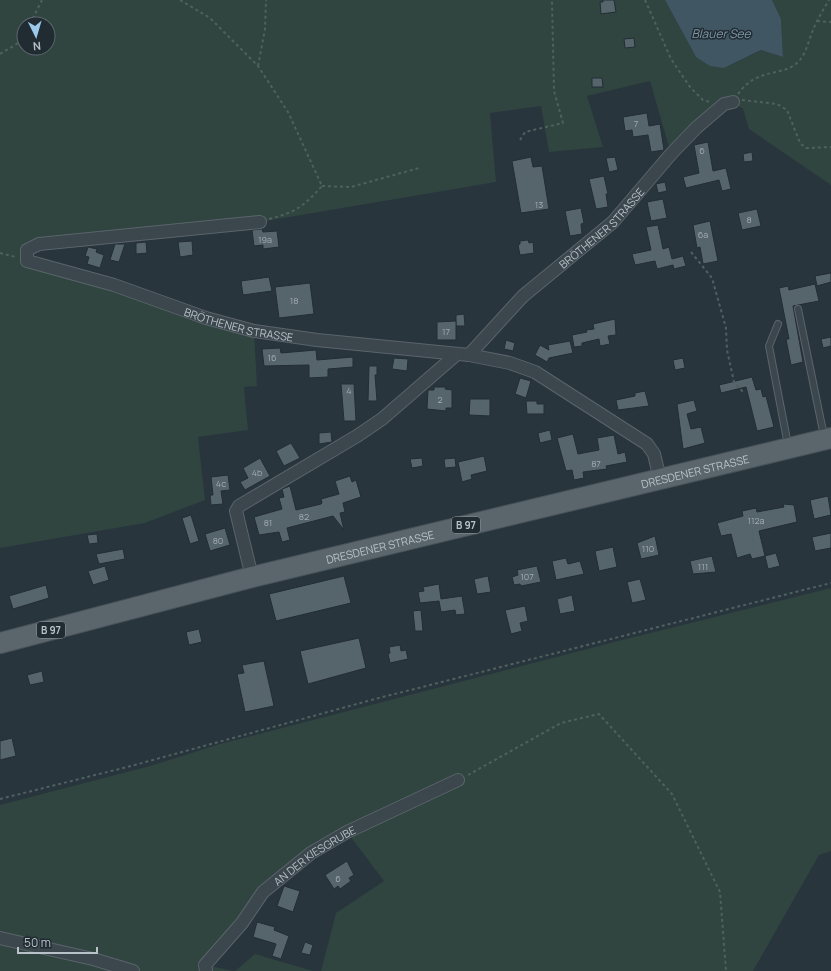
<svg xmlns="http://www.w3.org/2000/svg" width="831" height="971" viewBox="0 0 831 971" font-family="Manrope,sans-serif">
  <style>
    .green { fill: #304440; fill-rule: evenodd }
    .water { fill: #415663 }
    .building { fill: #56646c; stroke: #232d34 }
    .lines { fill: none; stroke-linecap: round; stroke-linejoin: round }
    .lane-casing { stroke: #5a646b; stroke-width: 8 }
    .street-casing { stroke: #5a646b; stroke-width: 14 }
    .primary-casing { stroke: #485259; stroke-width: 22 }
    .path { stroke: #4f615f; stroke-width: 2; stroke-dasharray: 3 3; stroke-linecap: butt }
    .lane { stroke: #3c464d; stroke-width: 6 }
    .street { stroke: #3c464d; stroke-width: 12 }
    .primary { stroke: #5a666c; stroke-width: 20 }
    .labels { text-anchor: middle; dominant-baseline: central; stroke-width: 3; stroke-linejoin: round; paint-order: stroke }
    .number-label { font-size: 9px; fill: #a0aab1 }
    .shield { fill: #212b32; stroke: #8b949b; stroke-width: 1 }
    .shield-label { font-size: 10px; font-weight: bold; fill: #b8c1c8 }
    .street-label { font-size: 11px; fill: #b8c1c8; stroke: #212b32 }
    .water-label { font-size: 12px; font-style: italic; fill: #7d96a7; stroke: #212b32 }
  </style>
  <rect width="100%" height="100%" fill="#28353c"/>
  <!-- green -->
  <g class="green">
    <path d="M0,0H665L696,57L724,68L762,50L783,57L781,19L772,0H831V185L749,129L743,109L733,102L671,154L650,81L587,96L603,147L549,152L541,106L490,113L496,182L260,222L39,244L27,261L254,331L257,386L244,387L248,430L198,437L205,500L145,523L0,548ZM24,24H48V48H24Z"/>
    <path d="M831,588V851L819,855L753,971H321L336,913L384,881L347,832L263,892L206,965L233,971H0V805L150,766L220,744L622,640Z"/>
    <path d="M255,954L313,971H235Z"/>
  </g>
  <!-- water -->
  <path class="water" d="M665,0H772L781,19L783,57L761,50L724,68L710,66L696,57Z"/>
  <!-- building -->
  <g class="building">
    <path d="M603,0H614L616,12L601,14L600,2H603Z"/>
    <path d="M634,38L635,47L625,48L624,39Z"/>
    <path d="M592,78H602L603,87H592Z"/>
    <path d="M647,113L649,126L660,124L664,150L651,152L648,135L633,137L632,130L625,131L623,117Z"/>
    <path d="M708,142L713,171L726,168L731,189L722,191L719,180L686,188L683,177L699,173L694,145Z"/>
    <path d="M752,152L753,161L744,162L743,154Z"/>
    <path d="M531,157L533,167L542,166L549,209L521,213L512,161Z"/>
    <path d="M615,157L618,170L609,172L606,158Z"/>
    <path d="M604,176L608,194H606L608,207L596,209L589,179Z"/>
    <path d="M665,182L667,191L658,193L656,184Z"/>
    <path d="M663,199L667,218L651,221L647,202Z"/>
    <path d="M581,208L584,223L581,224L582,234L570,236L565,211Z"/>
    <path d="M757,209L761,226L742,230L738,213Z"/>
    <path d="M710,221L718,261L703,264L700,247L697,248L693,225Z"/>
    <path d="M658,225L663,249L669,247L672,259L683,256L686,266L674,269L673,265L657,269L655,261L635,265L632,254L651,250L646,227Z"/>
    <path d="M262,229L263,232L277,231L279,247L263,249V245L254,246L252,230Z"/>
    <path d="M528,240L529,243L533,242L534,253L520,255L518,245L520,244V241Z"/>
    <path d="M192,241L193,255L180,257L178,242Z"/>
    <path d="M146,242L147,253L136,254V243Z"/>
    <path d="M115,244H125L119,262L110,260Z"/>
    <path d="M88,247L97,249L96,252L104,255L100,268L87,264L89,257L85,256Z"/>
    <path d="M831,273V282L817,286L815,276Z"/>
    <path d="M269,277L272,291L243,295L241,281Z"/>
    <path d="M310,283L314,314L279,318L275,287Z"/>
    <path d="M815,284L819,301L793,306L803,362L791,365L786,339H789L779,288L788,286L789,290Z"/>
    <path d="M464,314L465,326H456V315Z"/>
    <path d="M615,319L616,335L608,336L610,344L600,346L599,339L582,343V346L574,347L572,335L587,332L586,330L594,329L593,324Z"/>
    <path d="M456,321V340H437V322Z"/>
    <path d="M831,337V346L823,348L821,339Z"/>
    <path d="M506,340L515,343L513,351L504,349Z"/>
    <path d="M570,341L573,353L549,358L547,362L535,355L540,345L549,350L548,345Z"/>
    <path d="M280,348L281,353L316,350L317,360L353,357V367L328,369V377L309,378V365L264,366L262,349Z"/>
    <path d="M394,358L408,359L407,371L392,369Z"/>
    <path d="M683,358L685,368L675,370L673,360Z"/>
    <path d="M369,366H377V375H375L377,401H368Z"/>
    <path d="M752,377L756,390L761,389L763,397L766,396L774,427L757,431L746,387L721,393L719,385Z"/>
    <path d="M520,378L531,381L526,398L515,394Z"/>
    <path d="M341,384H354L356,421H344Z"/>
    <path d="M434,387H446L445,389L452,390V408H446V411L427,409L428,390H434Z"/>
    <path d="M645,391L649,406L618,410L616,400L635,396V393Z"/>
    <path d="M470,399H490V416L469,415Z"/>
    <path d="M694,400L697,411L687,414L691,429L701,427L705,443L683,449L677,404Z"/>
    <path d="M526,401H537V404H544V414H527Z"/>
    <path d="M550,430L552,440L540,443L538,433Z"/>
    <path d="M331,432L332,442L319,444V433Z"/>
    <path d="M573,434L578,454L599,450L597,438L614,435L618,454L625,452L627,462L606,466L607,469L583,472L584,478L574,480L572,470L566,471L557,438Z"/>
    <path d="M291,443L300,458L284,466L276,451Z"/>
    <path d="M484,456L487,471L471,475L472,479L462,482L458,462Z"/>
    <path d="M260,458L270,476L245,490L240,482L248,478L243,468Z"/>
    <path d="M422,458L423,466L412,468L410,459Z"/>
    <path d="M455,458L456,467L445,468L444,459Z"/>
    <path d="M228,475L230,490L221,491L223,504L211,505L210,495H213L211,477Z"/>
    <path d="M350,476L352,482L356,480L361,497L343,503L345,512L340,513L344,530L333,516L287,528L290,540L282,542L279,532L259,535L254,517L282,509L279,498L284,497L282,489L290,486L296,510L321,504L322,503L321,499L339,494L335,481Z"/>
    <path d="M828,496L831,515L814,519L810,500Z"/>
    <path d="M783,504L794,505L797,522L759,531L765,556L752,559L750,554L737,558L731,534L721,536L717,523L743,516L742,511L756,508L757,512L784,507Z"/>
    <path d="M191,515L199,541L190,544L182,518Z"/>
    <path d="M225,528L230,545L210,551L205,534Z"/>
    <path d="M831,533V548L815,551L812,537Z"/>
    <path d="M97,534L98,543L89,544L87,535Z"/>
    <path d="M655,536L659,555L641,559L637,543Z"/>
    <path d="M613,547L617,567L599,571L595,551Z"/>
    <path d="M123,549L125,559L99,564L96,554Z"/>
    <path d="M776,553L780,566L768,569L765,556Z"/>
    <path d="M712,556L716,572L693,574L690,561Z"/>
    <path d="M566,558L568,564L580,561L584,574L556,580L552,561Z"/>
    <path d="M105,566L109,580L93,585L88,571Z"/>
    <path d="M537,566L541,582L521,586L520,584L514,585L512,577L518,575L517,570Z"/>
    <path d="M344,576L351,603L276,621L269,594Z"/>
    <path d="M488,576L491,592L477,594L474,579Z"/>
    <path d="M640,579L646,600L632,603L627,582Z"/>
    <path d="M439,584L441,599L462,596L465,614L456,615L455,610L441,612L439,601L420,603L418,592L424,591L423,587Z"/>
    <path d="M46,585L49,598L13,609L9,596Z"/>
    <path d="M572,595L575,611L560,614L557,599Z"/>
    <path d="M525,606L528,621L520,623L522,631L511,634L505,610Z"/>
    <path d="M421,610L423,631H415L413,611Z"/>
    <path d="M199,629L202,642L189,645L186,632Z"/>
    <path d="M359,638L366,668L308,684L300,651Z"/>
    <path d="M400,645L401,651L406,650L408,659L390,663L388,654L390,653L389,647Z"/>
    <path d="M264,661L274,706L245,712L237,674L244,673L242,665Z"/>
    <path d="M42,671L44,682L30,685L27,675Z"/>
    <path d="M12,738L16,756L0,760V741Z"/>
    <path d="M347,861L354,875L349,878L351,881L340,889L338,886L334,889L325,875Z"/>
    <path d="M284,886L300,891L293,912L277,906Z"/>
    <path d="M257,922L275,927L274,930L289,936L281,959L272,956L276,944L253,937Z"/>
    <path d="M305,942L313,945L310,955L301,953Z"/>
  </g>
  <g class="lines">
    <!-- lane casing -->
    <g class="lane-casing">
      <g id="lane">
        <path d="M798,309L824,436"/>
        <path d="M778,324L769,346L788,445"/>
      </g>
    </g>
    <!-- street casing -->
    <g class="street-casing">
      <g id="street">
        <path id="s1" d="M260,222L39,244L27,250V261L114,285L206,318L254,331L317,340L469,355L510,363L535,372L647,444L654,454L660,479"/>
        <path id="s2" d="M469,355L523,296L613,222L671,154L696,128L724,104L733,102"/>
        <path d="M252,577L236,511L239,506L357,436L382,419L457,354"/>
        <path d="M0,938L93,959L133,971"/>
        <path id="s3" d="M206,971L205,965L242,923L263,892L311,853L347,832L458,780"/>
      </g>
    </g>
    <!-- primary casing -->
    <g class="primary-casing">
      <g id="primary">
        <path id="s4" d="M0,643L252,577L831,438"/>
      </g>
    </g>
    <!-- path -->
    <g class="path">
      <path d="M180,0L210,18L258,66L288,112L322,186C303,207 296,212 269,219"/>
      <path d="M645,0L671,59L690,87L703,100L710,102"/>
      <path d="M817,21L831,22"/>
      <path d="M30,24L42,0"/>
      <path d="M0,54L20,42L24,35"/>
      <path d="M258,66L265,29L266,0"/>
      <path d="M738,94C758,66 783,78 799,61C806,54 809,39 813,30C817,20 823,10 829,0"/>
      <path d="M742,100L777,104L787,110L800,143L806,148L831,147"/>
      <path d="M520,140L525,132L563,123L554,91L552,0"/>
      <path d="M322,186L351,187L419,168"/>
      <path d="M691,252L712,278L726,328L727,350L734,382L743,392"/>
      <path d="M0,253L16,257"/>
      <path d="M468,775L561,723L599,714L672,794L720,892L726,971"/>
      <path d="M0,799L131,766L375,699L831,583"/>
    </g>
    <!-- lane -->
    <use href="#lane" class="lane"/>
    <!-- street -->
    <use href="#street" class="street"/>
    <!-- primary -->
    <use href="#primary" class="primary"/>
  </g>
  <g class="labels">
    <!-- number labels -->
    <g class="number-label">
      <text x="636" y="123">7</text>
      <text x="702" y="150">6</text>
      <text x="539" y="204">13</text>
      <text x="749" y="219">8</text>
      <text x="703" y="234">6a</text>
      <text x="265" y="239">19a</text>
      <text x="294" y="300">18</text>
      <text x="446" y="331">17</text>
      <text x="272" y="357">16</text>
      <text x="349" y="390">4</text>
      <text x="440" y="399">2</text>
      <text x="596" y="463">87</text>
      <text x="257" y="472">4b</text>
      <text x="221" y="483">4c</text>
      <text x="304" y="516">82</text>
      <text x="756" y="520">112a</text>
      <text x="268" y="522">81</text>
      <text x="218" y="540">80</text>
      <text x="648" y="548">110</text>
      <text x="703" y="566">111</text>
      <text x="527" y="576">107</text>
      <text x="338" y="878">6</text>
    </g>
    <!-- shield labels -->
    <g class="shield">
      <rect x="452" y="517" width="28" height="16" rx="3"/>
      <rect x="37" y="622" width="28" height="16" rx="3"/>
    </g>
    <g class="shield-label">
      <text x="466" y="525">B 97</text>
      <text x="51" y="630">B 97</text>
    </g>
    <!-- street labels -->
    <g class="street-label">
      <text stroke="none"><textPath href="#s2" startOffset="184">BRÖTHENER STRASSE</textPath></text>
      <text stroke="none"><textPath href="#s1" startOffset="468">BRÖTHENER STRASSE</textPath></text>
      <text stroke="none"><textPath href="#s4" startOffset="716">DRESDENER STRASSE</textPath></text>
      <text stroke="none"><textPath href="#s4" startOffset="392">DRESDENER STRASSE</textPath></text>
      <text stroke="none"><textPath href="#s3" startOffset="163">AN DER KIESGRUBE</textPath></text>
    </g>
    <!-- water labels -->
    <g class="water-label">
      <text x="721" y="33">Blauer See</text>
    </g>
  </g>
  <!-- north arrow -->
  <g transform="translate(36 36) rotate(175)"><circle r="19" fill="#212b32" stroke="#5d676e"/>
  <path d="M0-3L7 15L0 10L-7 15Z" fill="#9ac9eb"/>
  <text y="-6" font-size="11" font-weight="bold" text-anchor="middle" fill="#b8c1c8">N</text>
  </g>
  <!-- scale -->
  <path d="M18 947v6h79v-6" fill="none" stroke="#b8c1c8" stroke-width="2"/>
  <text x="24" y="947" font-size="12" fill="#b8c1c8" stroke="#212b32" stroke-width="3" paint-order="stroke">50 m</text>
</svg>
